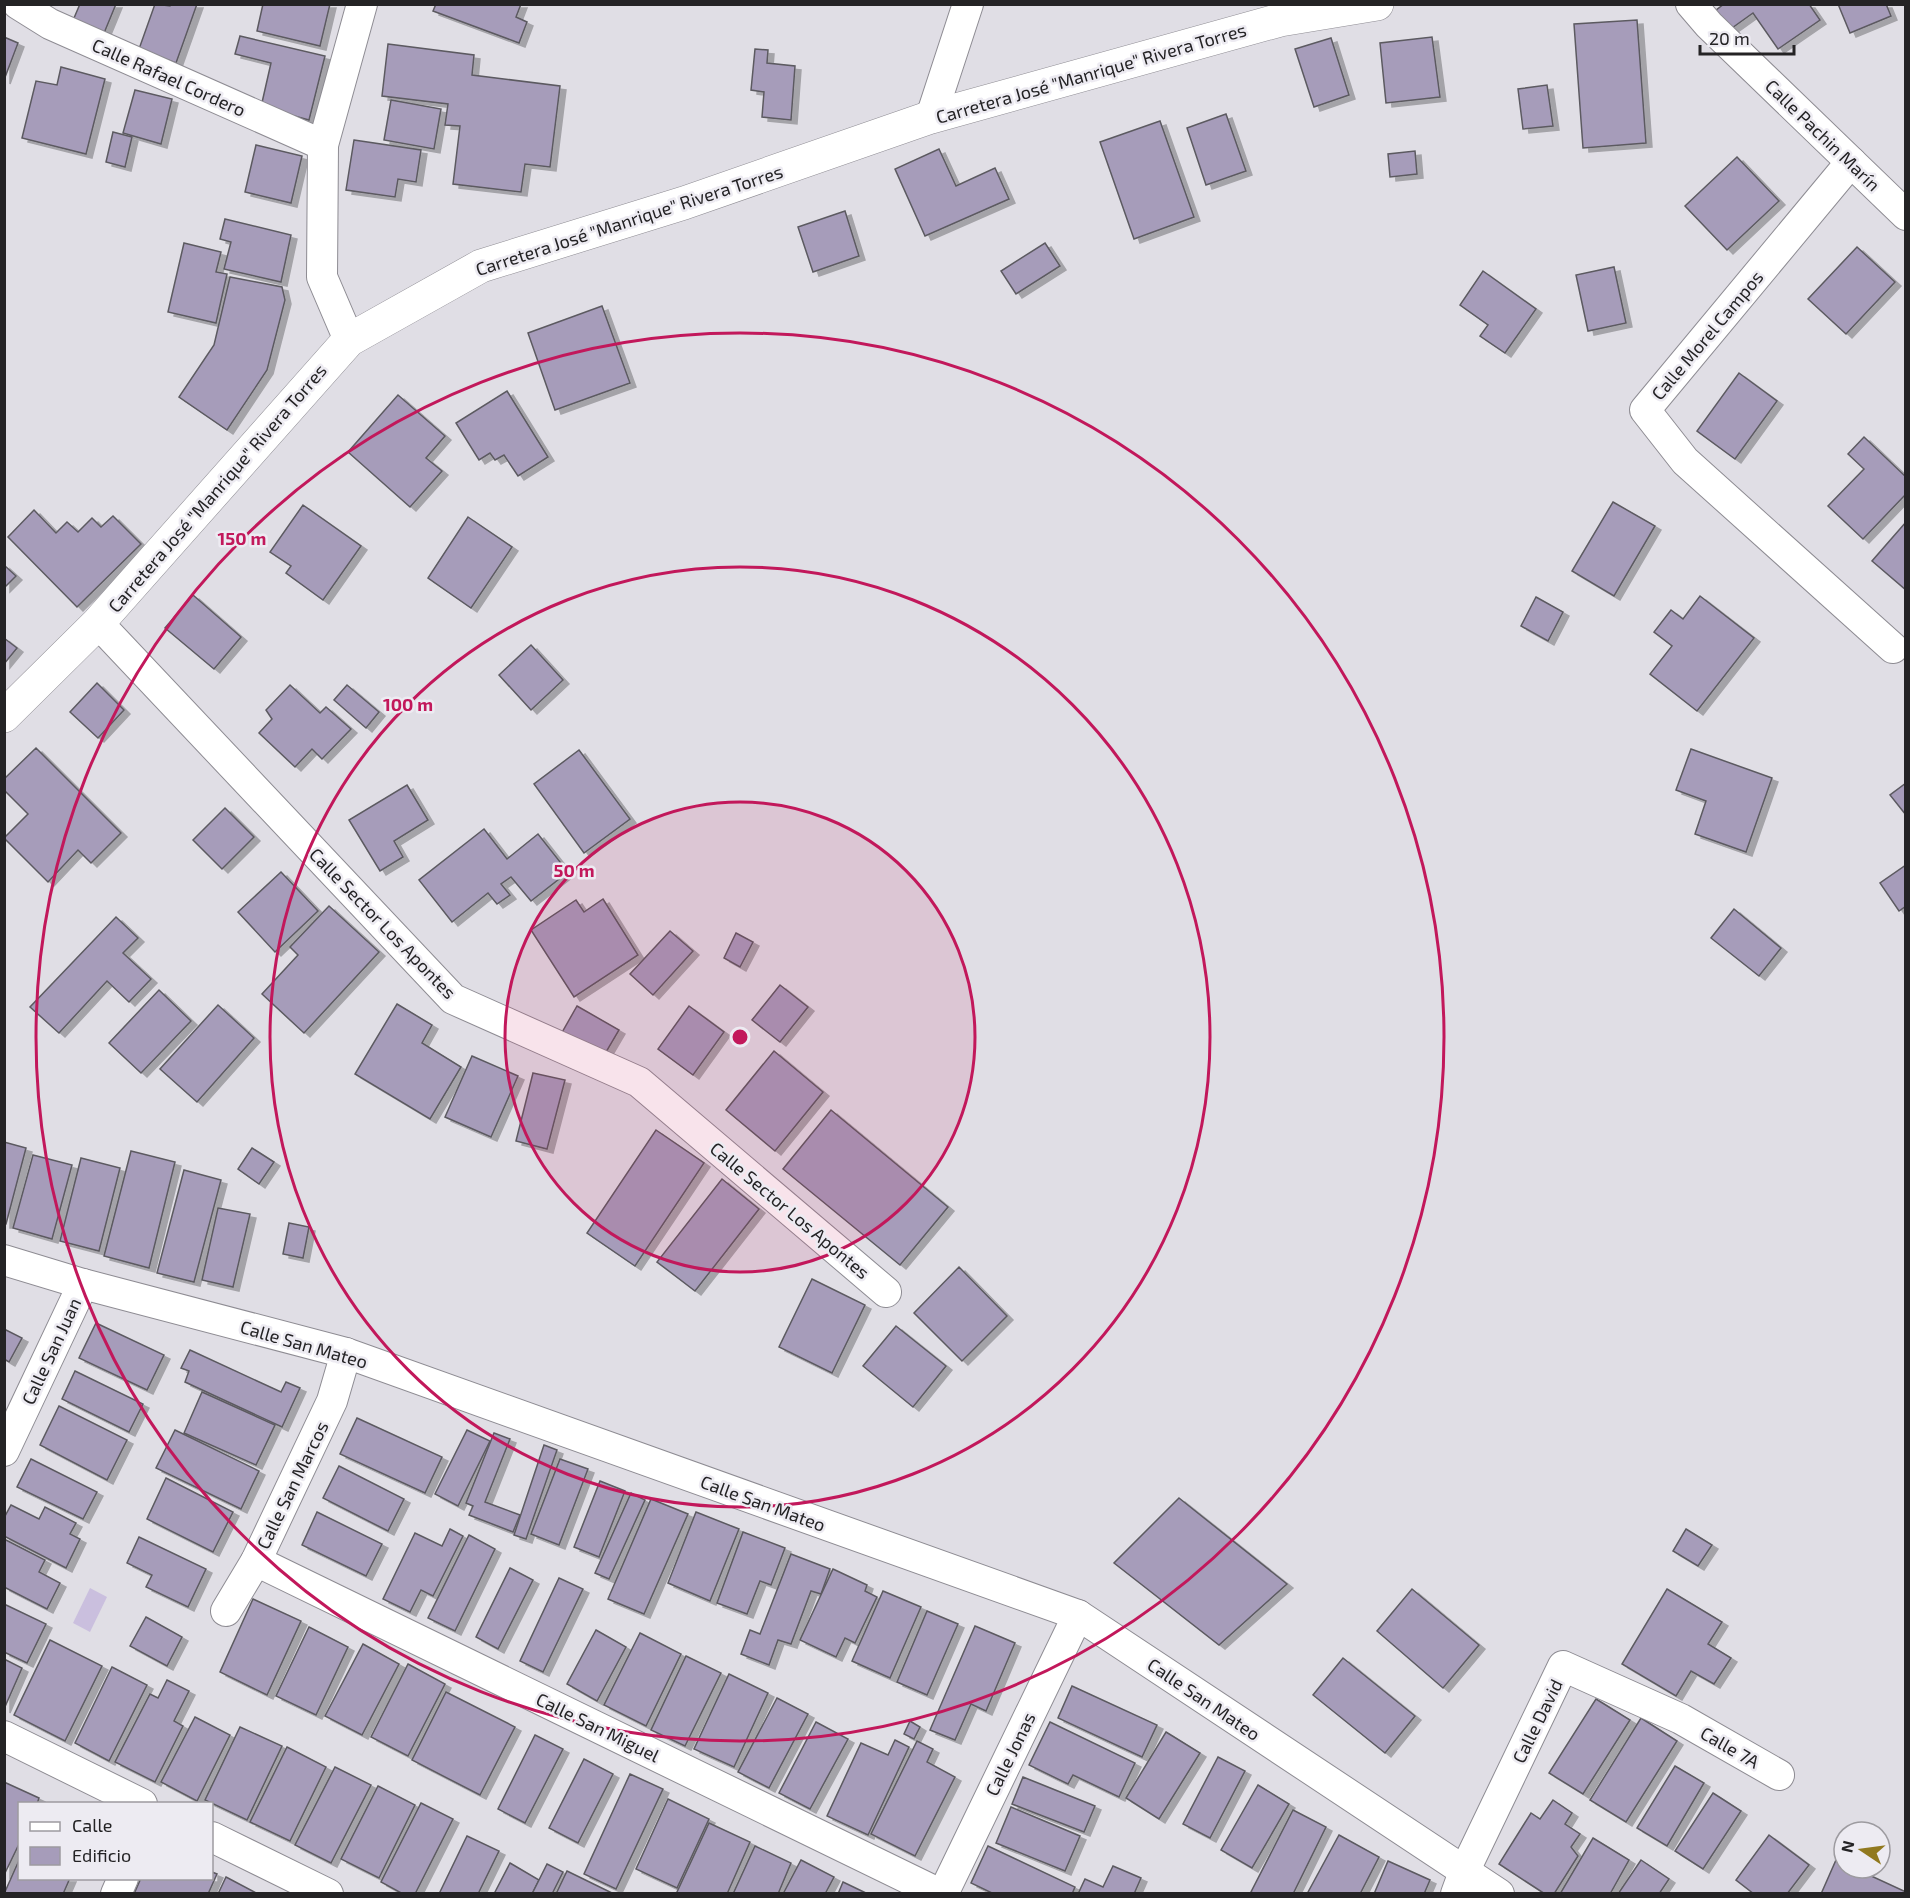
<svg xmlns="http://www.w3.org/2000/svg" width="1910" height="1898" viewBox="0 0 1910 1898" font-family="'Exo 2',sans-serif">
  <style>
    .water { fill: #cabfde }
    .building { fill: #a69cba; stroke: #5c5a61; stroke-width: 1.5; filter: url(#shadow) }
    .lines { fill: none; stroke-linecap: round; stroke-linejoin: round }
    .street-casing { stroke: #8e8c93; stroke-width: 32 }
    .secondary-casing { stroke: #8e8c93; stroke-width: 34 }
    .street { stroke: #fff; stroke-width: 30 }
    .secondary { stroke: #fff; stroke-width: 33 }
    .ring { fill: none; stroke: #c2185b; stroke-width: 3 }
    .labels { text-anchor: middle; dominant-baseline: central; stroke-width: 5; stroke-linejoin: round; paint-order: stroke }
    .street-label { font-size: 18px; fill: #242325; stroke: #edebf2 }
    .centre { fill: #c2185b; stroke: #edebf2; stroke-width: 3 }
    .ring-label { font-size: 18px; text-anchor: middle; font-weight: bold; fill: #c2185b; stroke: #edebf2; stroke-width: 5; stroke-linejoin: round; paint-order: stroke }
  </style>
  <defs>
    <filter id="shadow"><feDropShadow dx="6" dy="4" stdDeviation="0" flood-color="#0004"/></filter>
  </defs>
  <rect width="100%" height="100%" fill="#e0dee5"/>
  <!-- water -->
  <path class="water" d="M90,1588L107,1597L90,1632L73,1623Z"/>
  <!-- building -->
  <g class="building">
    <path d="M80,4H116L102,38L71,25Z"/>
    <path d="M155,4L170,6L171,4H197L176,63L139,49Z"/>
    <path d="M263,4H330L320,46L257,31Z"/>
    <path d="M436,4H521L516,17L527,22L519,43L433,11Z"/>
    <path d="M1724,4H1809L1820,20L1778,49L1753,13L1725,33L1711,14Z"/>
    <path d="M1838,4H1886L1891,16L1850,33Z"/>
    <path d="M1637,20L1646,143L1583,148L1574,24Z"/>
    <path d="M240,36L325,56L309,120L261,107L271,63L235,54Z"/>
    <path d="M4,37L18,43L4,80Z"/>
    <path d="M1432,37L1440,97L1386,103L1380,43Z"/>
    <path d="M1331,38L1349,95L1314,107L1295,49Z"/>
    <path d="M388,44L474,55L472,75L560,86L550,167L525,164L521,192L453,184L460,126L445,125L448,104L382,96Z"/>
    <path d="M755,49L768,50L767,63L795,66L791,120L762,117L764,92L751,90Z"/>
    <path d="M61,67L105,79L86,154L22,138L36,81L57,85Z"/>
    <path d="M1547,85L1553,126L1523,129L1518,89Z"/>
    <path d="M135,90L172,99L161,144L123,133Z"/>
    <path d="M391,100L441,109L434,149L384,140Z"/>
    <path d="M1226,114L1246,171L1206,185L1187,128Z"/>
    <path d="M1160,121L1194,217L1134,239L1100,142Z"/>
    <path d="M113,132L132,137L125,167L106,162Z"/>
    <path d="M354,140L421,150L416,182L398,179L395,197L346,190Z"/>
    <path d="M256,145L302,156L291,203L245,192Z"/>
    <path d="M939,149L956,186L995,168L1009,199L925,236L895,169Z"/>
    <path d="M1415,151L1417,174L1390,177L1388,154Z"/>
    <path d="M1737,157L1779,201L1727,250L1685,206Z"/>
    <path d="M845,211L859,256L813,272L798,227Z"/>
    <path d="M225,219L291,235L281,282L224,269L231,242L220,239Z"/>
    <path d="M184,243L221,252L216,272L227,274L216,323L168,312Z"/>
    <path d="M1045,243L1060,266L1016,294L1001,271Z"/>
    <path d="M1857,247L1895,282L1846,334L1808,299Z"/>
    <path d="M1614,267L1626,323L1588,331L1576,275Z"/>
    <path d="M1483,271L1536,309L1505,353L1480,336L1488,325L1460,305Z"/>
    <path d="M230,277L282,287L285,300L267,370L227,430L179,397L214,345Z"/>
    <path d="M602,306L630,383L555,410L528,333Z"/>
    <path d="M1739,373L1777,401L1735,459L1697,431Z"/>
    <path d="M507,391L548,457L518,476L504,455L495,460L490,453L479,460L456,423Z"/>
    <path d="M398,395L445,436L426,458L442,471L410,507L348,452Z"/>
    <path d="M1864,437L1906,477V494L1863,539L1828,506L1864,469L1848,454Z"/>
    <path d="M1613,502L1655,526L1614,596L1572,571Z"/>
    <path d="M303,505L361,546L323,600L286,573L291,566L270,552Z"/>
    <path d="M34,510L56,533L67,522L78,532L92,518L101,527L113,516L141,544L77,607L8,537Z"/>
    <path d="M468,517L512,547L471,608L428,578Z"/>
    <path d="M1906,522V590L1872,561Z"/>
    <path d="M4,565L16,576L4,588Z"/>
    <path d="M193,595L241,637L214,669L165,628Z"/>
    <path d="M1700,596L1754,638L1697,711L1650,674L1672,646L1654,632L1671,610L1683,619Z"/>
    <path d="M1536,597L1563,612L1548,641L1521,626Z"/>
    <path d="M4,638L17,648L4,664Z"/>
    <path d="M531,645L563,680L531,710L499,675Z"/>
    <path d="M97,683L124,710L98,738L70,712Z"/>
    <path d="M290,685L320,713L326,707L351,729L322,759L312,749L295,767L259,733L272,719L266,710Z"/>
    <path d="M347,685L379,712L366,728L334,700Z"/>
    <path d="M36,748L121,833L91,863L78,850L48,882L4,838L28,814L4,790V779Z"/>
    <path d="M1691,749L1772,778L1746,852L1695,834L1706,801L1676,790Z"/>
    <path d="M579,750L630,819L584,853L534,784Z"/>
    <path d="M1906,783V815L1890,795Z"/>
    <path d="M407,785L428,820L394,841L403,857L380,871L349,820Z"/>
    <path d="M225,808L254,837L222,869L193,840Z"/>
    <path d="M484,829L507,859L538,834L568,872L531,901L511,877L501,884L510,895L497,904L488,893L452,922L419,880Z"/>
    <path d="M1906,865V906L1899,911L1880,883Z"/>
    <path d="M281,872L318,911L275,952L238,912Z"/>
    <path d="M603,899L638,955L574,997L531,930L576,900L584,912Z"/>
    <path d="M329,906L379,952L304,1033L262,994L298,955L290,947Z"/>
    <path d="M1734,909L1781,948L1759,976L1711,938Z"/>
    <path d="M116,917L138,938L123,953L151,979L129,1002L107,981L59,1033L30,1007Z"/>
    <path d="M670,931L693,951L653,995L630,974Z"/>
    <path d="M736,933L753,942L740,967L724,958Z"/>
    <path d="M780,985L808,1007L780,1042L752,1020Z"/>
    <path d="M159,990L191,1021L141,1073L109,1043Z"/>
    <path d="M397,1004L432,1025L422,1043L461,1067L430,1119L355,1074Z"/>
    <path d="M218,1005L254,1038L197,1102L160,1069Z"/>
    <path d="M577,1006L619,1030L602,1059L560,1036Z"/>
    <path d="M689,1006L724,1032L693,1075L658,1049Z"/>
    <path d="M774,1051L823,1092L775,1151L726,1110Z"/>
    <path d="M472,1056L518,1076L491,1137L445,1117Z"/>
    <path d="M533,1073L565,1080L547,1149L516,1141Z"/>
    <path d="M831,1110L948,1207L900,1265L783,1169Z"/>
    <path d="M656,1130L704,1163L635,1266L587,1233Z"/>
    <path d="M4,1142L26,1148L6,1224H4Z"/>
    <path d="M252,1148L274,1162L259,1184L238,1169Z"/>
    <path d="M131,1151L175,1162L149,1268L104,1256Z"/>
    <path d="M33,1155L72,1165L52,1239L13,1228Z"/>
    <path d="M81,1158L120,1168L99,1251L60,1241Z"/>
    <path d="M184,1170L221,1180L194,1282L157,1273Z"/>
    <path d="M722,1179L759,1209L695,1291L657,1262Z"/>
    <path d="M218,1208L250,1214L233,1287L202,1280Z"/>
    <path d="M289,1223L309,1227L303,1258L283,1254Z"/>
    <path d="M959,1267L1007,1316L962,1361L914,1313Z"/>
    <path d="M812,1279L865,1305L832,1373L779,1347Z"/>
    <path d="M96,1323L164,1355L147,1390L79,1358Z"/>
    <path d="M896,1326L946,1366L913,1407L863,1366Z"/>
    <path d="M4,1329L22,1338L9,1362L4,1359Z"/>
    <path d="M190,1350L281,1392L286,1382L300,1388L282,1427L185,1382L189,1371L181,1368Z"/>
    <path d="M75,1371L143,1404L129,1432L62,1399Z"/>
    <path d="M202,1392L275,1425L256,1465L184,1433Z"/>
    <path d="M59,1406L127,1440L107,1480L40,1445Z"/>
    <path d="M357,1418L442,1457L425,1493L340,1454Z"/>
    <path d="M175,1430L259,1471L241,1509L156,1468Z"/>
    <path d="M467,1430L490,1441L458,1506L435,1494Z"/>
    <path d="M494,1433L510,1439L485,1502L520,1515L513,1532L469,1515L473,1506L466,1503Z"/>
    <path d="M544,1445L557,1450L526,1539L514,1535Z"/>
    <path d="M31,1459L97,1492L83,1519L17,1487Z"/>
    <path d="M560,1459L588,1469L559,1545L531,1534Z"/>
    <path d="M339,1466L404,1499L388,1531L323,1498Z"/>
    <path d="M166,1478L233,1512L213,1552L147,1519Z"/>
    <path d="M600,1481L625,1491L599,1557L574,1547Z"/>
    <path d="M631,1493L645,1500L609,1579L595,1573Z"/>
    <path d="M1179,1498L1287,1584L1219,1645L1114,1563Z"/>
    <path d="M651,1499L688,1514L644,1614L608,1599Z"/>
    <path d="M11,1505L39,1519L45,1507L76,1523L70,1534L80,1539L66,1568L4,1536V1518Z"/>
    <path d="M317,1512L382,1544L366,1576L302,1545Z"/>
    <path d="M696,1512L739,1529L710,1601L668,1583Z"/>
    <path d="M450,1529L463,1536L433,1596L421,1590L410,1612L383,1599L415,1533L442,1546Z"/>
    <path d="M1686,1529L1712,1545L1698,1566L1673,1551Z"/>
    <path d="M743,1532L785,1548L771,1585L760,1581L747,1614L717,1603Z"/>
    <path d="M469,1535L495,1549L455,1631L428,1618Z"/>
    <path d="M139,1537L206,1569L188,1607L146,1587L152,1575L127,1563Z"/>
    <path d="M4,1539L45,1560L39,1572L60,1583L47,1609L4,1587Z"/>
    <path d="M791,1554L830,1569L821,1594L811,1591L791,1644L778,1640L769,1665L741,1654L750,1630L760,1634Z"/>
    <path d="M510,1568L533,1580L498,1649L476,1637Z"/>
    <path d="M833,1569L867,1585L865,1591L877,1597L855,1643L845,1638L836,1657L800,1640Z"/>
    <path d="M559,1578L583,1589L543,1672L520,1661Z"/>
    <path d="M1412,1589L1479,1645L1443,1688L1377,1631Z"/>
    <path d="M1667,1589L1722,1622L1708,1644L1731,1658L1714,1684L1691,1671L1676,1696L1622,1664Z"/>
    <path d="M883,1591L921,1607L890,1678L852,1661Z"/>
    <path d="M253,1599L301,1621L267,1695L220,1672Z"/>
    <path d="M4,1604L46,1624L27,1663L4,1652Z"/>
    <path d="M927,1611L958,1624L927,1695L897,1682Z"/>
    <path d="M146,1617L182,1637L167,1666L130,1646Z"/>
    <path d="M975,1626L1015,1643L986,1711L971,1704L955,1740L930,1730Z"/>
    <path d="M309,1627L348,1647L316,1715L276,1696Z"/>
    <path d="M596,1630L626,1647L597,1701L567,1684Z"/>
    <path d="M640,1633L681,1654L646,1726L604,1705Z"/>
    <path d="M50,1640L102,1666L65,1741L14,1715Z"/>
    <path d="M363,1644L399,1664L362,1735L325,1716Z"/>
    <path d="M686,1656L721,1673L685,1746L651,1730Z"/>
    <path d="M1343,1658L1415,1716L1385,1753L1313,1695Z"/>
    <path d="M4,1659L22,1668L4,1709Z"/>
    <path d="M408,1664L445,1684L408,1756L371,1737Z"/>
    <path d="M112,1667L147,1685L109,1761L75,1743Z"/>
    <path d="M729,1674L768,1693L734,1767L694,1749Z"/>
    <path d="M167,1680L189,1691L174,1721L183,1726L155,1782L115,1762L150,1694L158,1698Z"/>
    <path d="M1072,1686L1157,1725L1142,1757L1058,1718Z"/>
    <path d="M446,1692L515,1727L480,1795L412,1760Z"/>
    <path d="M777,1698L808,1714L769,1788L738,1772Z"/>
    <path d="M1596,1699L1630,1720L1583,1794L1549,1773Z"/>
    <path d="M195,1717L230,1735L197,1801L161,1782Z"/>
    <path d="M1641,1718L1677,1741L1626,1822L1590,1800Z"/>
    <path d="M910,1721L920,1727L914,1739L904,1734Z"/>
    <path d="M816,1722L848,1739L810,1809L779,1793Z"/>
    <path d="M1050,1722L1135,1763L1119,1797L1073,1775L1068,1784L1029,1765Z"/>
    <path d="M240,1727L282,1746L247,1820L205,1800Z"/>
    <path d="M1166,1732L1200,1753L1159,1819L1126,1798Z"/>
    <path d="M535,1735L563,1749L525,1823L498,1809Z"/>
    <path d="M895,1740L909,1747L868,1835L827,1816L861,1743L888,1755Z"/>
    <path d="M917,1741L933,1749L927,1762L955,1777L915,1856L871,1834Z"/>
    <path d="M287,1747L326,1767L290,1841L250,1822Z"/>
    <path d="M1218,1757L1245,1771L1210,1838L1183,1824Z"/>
    <path d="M584,1759L613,1774L578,1843L549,1828Z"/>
    <path d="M1675,1766L1704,1783L1667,1846L1637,1828Z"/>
    <path d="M335,1767L371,1785L331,1863L295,1845Z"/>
    <path d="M630,1774L663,1789L616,1889L584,1874Z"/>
    <path d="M1023,1777L1095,1806L1084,1832L1012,1804Z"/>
    <path d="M4,1782L39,1798L37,1804H20V1842L4,1875Z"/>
    <path d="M1258,1785L1289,1804L1252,1868L1221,1850Z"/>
    <path d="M378,1786L415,1805L379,1878L341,1859Z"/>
    <path d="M1713,1793L1741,1811L1703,1869L1675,1851Z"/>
    <path d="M668,1799L709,1819L677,1888L636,1869Z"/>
    <path d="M1553,1800L1572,1813L1565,1824L1580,1834L1571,1847L1578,1856L1554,1894H1545L1499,1864L1531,1813L1540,1819Z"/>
    <path d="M421,1803L453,1819L415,1894H403L381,1882Z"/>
    <path d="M1011,1807L1080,1836L1065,1871L996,1843Z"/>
    <path d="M1293,1810L1326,1827L1293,1894H1255L1251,1892Z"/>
    <path d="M709,1823L750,1842L727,1894H680L677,1892Z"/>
    <path d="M1339,1835L1379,1857L1360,1894H1307Z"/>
    <path d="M1769,1835L1809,1865L1787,1894H1754L1736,1880Z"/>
    <path d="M467,1836L499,1851L478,1894H439Z"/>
    <path d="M1593,1838L1629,1860L1610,1894H1560Z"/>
    <path d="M755,1846L791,1863L778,1894H733Z"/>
    <path d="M988,1846L1075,1887L1072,1894H994L971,1883Z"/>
    <path d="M20,1858V1878H70L63,1894H4Z"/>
    <path d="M801,1860L834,1877L825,1894H783Z"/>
    <path d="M1641,1860L1669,1879L1659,1894H1618Z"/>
    <path d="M1836,1860L1844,1863V1868H1854L1906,1892V1894H1821Z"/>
    <path d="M1388,1861L1430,1880L1424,1894H1374Z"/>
    <path d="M510,1863L539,1880L532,1894H494Z"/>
    <path d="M547,1864L563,1872L552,1894H532Z"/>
    <path d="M1113,1866L1141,1878L1134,1894H1078L1085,1879L1103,1887Z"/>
    <path d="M567,1871L612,1893L611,1894H556Z"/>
    <path d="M212,1872L217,1874L208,1894H134L141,1878H212Z"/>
    <path d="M226,1877L258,1894H218Z"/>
    <path d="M843,1882L868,1894H838Z"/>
  </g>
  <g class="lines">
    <!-- street casing -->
    <g class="street-casing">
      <g id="street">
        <path d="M18,4L50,24L323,145"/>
        <path d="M1691,4L1709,25L1906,215"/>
        <path d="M931,117L968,4"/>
        <path d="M1851,162L1645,410L1685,461L1893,648"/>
        <path d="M349,340L322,277L323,145L362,4"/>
        <path d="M98,623L453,999L639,1082L886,1292"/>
        <path d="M4,1260L83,1284L346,1353L1078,1615L1499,1894"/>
        <path d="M4,1451L83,1284"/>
        <path d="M256,1561L940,1894"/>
        <path d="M226,1611L256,1561L332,1401L346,1353"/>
        <path d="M4,1736L142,1804"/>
        <path d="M212,1837L328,1894"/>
        <path d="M116,1894L123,1878"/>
        <path d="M943,1894L1078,1615"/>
        <path d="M1456,1894L1464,1872L1563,1666L1681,1719L1779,1775"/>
      </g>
    </g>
    <!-- secondary casing -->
    <g class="secondary-casing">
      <path id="secondary" d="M4,716L98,623L349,340L481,266L684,203L931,117L1280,20L1377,4"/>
    </g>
    <!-- street -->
    <use href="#street" class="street"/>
    <!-- secondary -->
    <use href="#secondary" class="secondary"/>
  </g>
  <!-- distance rings -->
  <circle cx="740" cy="1037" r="235" fill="#c2185b" fill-opacity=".12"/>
  <g class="ring">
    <circle cx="740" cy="1037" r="235"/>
    <circle cx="740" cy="1037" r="470"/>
    <circle cx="740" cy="1037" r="704"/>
  </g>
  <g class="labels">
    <!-- street labels -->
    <g class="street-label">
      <text transform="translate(1091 73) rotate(-16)">Carretera José "Manrique" Rivera Torres</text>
      <text transform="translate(169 77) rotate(24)">Calle Rafael Cordero</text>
      <text transform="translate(1823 135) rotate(44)">Calle Pachin Marín</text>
      <text transform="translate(629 220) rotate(-18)">Carretera José "Manrique" Rivera Torres</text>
      <text transform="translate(1707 335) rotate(-50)">Calle Morel Campos</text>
      <text transform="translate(217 488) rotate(-49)">Carretera José "Manrique" Rivera Torres</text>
      <text transform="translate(383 923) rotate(46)">Calle Sector Los Apontes</text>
      <text transform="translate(790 1210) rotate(40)">Calle Sector Los Apontes</text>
      <text transform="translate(304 1344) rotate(16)">Calle San Mateo</text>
      <text transform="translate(51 1351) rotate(-65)">Calle San Juan</text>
      <text transform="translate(292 1485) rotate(-64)">Calle San Marcos</text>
      <text transform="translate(763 1503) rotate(20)">Calle San Mateo</text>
      <text transform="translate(1204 1699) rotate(34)">Calle San Mateo</text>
      <text transform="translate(1537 1721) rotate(-64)">Calle David</text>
      <text transform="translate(598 1727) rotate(26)">Calle San Miguel</text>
      <text transform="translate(1730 1747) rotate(30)">Calle 7A</text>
      <text transform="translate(1010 1754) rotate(-64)">Calle Jonas</text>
    </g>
  </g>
  <circle cx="740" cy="1037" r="9" class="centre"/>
  <g class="ring-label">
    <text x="242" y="545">150 m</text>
    <text x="408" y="711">100 m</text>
    <text x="574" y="877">50 m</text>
  </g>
  <!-- border -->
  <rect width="1910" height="1898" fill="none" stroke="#242325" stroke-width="12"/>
  <!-- legend -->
  <rect x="18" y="1802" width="195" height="78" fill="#edebf2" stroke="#9d9ba0" stroke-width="1.5"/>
  <rect x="30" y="1822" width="30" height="9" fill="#ffffff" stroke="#9d9ba0" stroke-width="1.5"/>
  <text x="72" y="1832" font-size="18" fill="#242325">Calle</text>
  <rect x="30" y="1847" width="30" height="18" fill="#a69cba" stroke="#9d9ba0" stroke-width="1.5"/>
  <text x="72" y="1862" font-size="18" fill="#242325">Edificio</text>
  <!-- north arrow -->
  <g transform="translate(1862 1850) rotate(283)"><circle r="28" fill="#edebf2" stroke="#9d9ba0" stroke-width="1.5"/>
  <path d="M0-4.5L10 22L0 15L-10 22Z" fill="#91791f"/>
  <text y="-9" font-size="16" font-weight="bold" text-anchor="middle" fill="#242325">N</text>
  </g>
  <!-- scale -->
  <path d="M1700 45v9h94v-9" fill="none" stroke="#242325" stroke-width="3"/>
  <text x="1709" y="45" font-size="18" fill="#242325" stroke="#edebf2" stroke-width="4.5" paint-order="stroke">20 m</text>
</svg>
